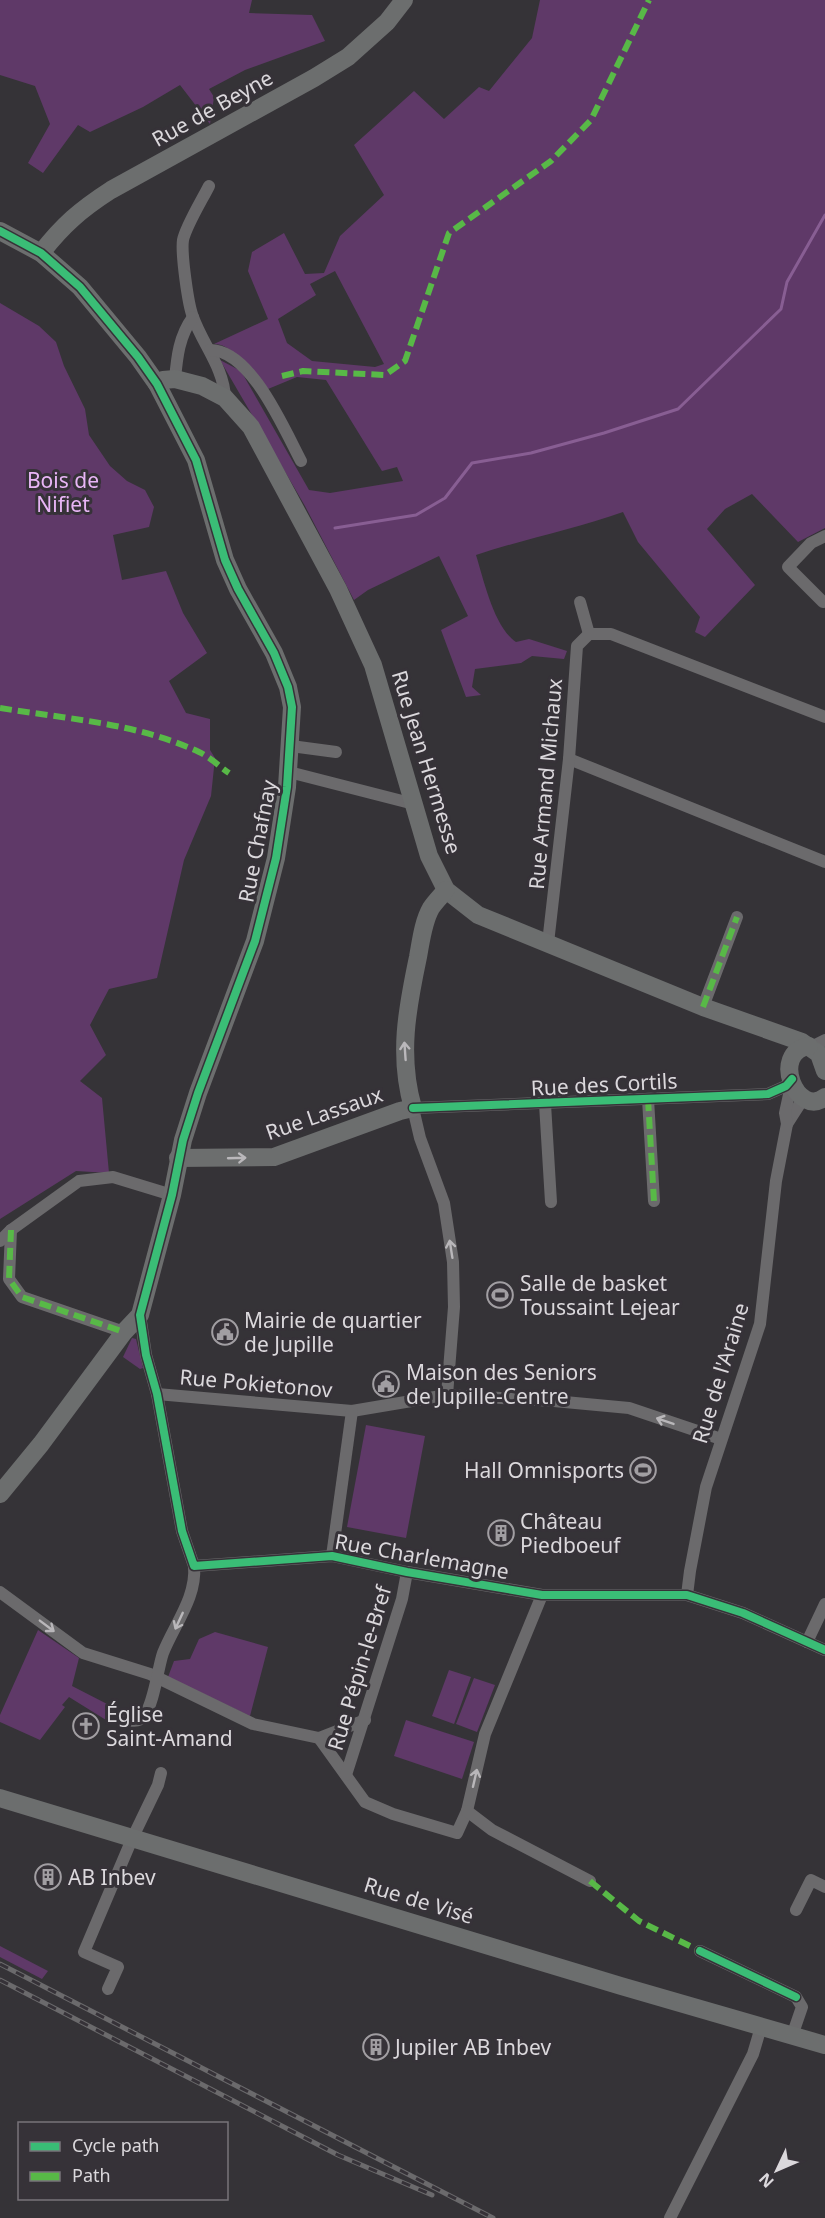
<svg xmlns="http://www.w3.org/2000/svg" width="825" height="2218" viewBox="0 0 825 2218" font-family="'Noto Sans',sans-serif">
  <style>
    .green { fill: #5f3968; fill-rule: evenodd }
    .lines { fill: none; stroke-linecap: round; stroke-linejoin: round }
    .stream { stroke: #885e93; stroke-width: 3 }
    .street { stroke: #6b6a6c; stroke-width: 12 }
    .secondary { stroke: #6c6e6e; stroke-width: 18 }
    .rail-casing { stroke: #6b6a6c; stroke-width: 5 }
    .rail { stroke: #363238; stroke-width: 3; stroke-dasharray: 9; stroke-linecap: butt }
    .quiet { stroke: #58b947; stroke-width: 6; stroke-dasharray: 12 6; stroke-linecap: butt }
    .cycleway-casing { stroke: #363238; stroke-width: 11 }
    .cycleway { stroke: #3abd76; stroke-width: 8 }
    .oneway { stroke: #bab8bb }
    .oneway2 { stroke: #b9b7ba }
    .labels { text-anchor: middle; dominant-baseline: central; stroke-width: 6; stroke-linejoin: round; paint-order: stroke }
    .street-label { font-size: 21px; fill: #dbd8dc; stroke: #363238 }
    .park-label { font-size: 21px; fill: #e8b5f6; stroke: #363238 }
    .poi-label { font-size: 21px; fill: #dbd8dc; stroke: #363238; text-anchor: start }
  </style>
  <rect width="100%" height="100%" fill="#353337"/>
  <!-- green -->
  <g class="green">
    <path d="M0,0H252L249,13L312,15L325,41L245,70L209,89L214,97L210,124L180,85L143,107L90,132L78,125L43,173L28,163L50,124L35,86L0,75Z"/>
    <path d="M540,0H825V528L798,542L752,494L725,509L707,529L755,585L705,637L695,632L700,617L638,542L623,512C575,529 524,539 476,555C484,581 494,627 516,642L529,639L567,651L564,659L532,656L521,663L475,669L472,687L481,695L466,697L441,630L468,616L439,556L368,590L354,600L305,506L220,360L241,371L309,490L330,493L403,481L397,467L382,471L326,380L297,377L268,389C257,376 232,343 214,344L268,319L248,271L252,252L284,233L305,274L324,273L340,236L384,195L354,145L414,91L444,119L479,87L489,91L532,38ZM335,271L384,364L375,367L312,361L287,343L278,319L316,295L310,284Z"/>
    <path d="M0,303L39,326L56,342L64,366L85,409L89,435L110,466L127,481L145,490L154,507L149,527L113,535L122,580L166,571L183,613L207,653L169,681L186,713L210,719V750L215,758L211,796L184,860L157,978L109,989L90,1025L106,1055L80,1081L102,1098L109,1173L76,1171L0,1219Z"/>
    <path d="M132,1338L136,1339L143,1368L140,1369L123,1357Z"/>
    <path d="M366,1425L425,1436L406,1538L347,1527Z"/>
    <path d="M38,1630L79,1658L72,1686L111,1706L106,1720L69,1697L62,1705L65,1707L40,1740L0,1722V1715Z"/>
    <path d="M215,1632L268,1647L250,1716L168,1677L174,1661L190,1659L199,1639Z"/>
    <path d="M449,1670L471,1677L454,1724L432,1716Z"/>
    <path d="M474,1678L495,1685L477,1732L456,1724Z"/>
    <path d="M406,1720L474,1742L462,1779L394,1756Z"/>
    <path d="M0,1946L48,1971L42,1979L0,1957Z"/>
  </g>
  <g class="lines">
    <!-- stream -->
    <path class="stream" d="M335,528L416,515L445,498L472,463L531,453L604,433L678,409L781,309L787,282L825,215"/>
    <!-- street -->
    <g class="street">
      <path d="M209,186C202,200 186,226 183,240C181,253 188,305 193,317C203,345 224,368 225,398"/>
      <path d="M210,350C251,350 284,429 301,461"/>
      <path d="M175,379C177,357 179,336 193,317"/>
      <path d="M580,602L589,634"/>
      <path d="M823,602L788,567L811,543L825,536"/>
      <path d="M291,746L336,752"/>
      <path d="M569,759L825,862"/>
      <path d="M289,772L414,804"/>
      <path d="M548,943L569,759L577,646L589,634H611L825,717"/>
      <path d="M703,1007L737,917"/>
      <path d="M811,1047L825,1040"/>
      <path d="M648,1099L654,1201"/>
      <path d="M545,1104L551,1202"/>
      <path d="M787,1124L803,1099"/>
      <path d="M11,1230L9,1279L22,1297L124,1332"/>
      <path d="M0,1241L11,1230L79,1181L113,1177L172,1195"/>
      <path d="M140,1315L146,1355L157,1394L182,1531L194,1566L332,1556L407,1572L542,1595H687L743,1613L825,1650"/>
      <path d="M157,1394L352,1411L447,1395L554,1401L629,1408L721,1439"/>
      <path d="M447,1395L454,1307L453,1262L444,1203L420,1138L413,1108L768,1094L786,1086L792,1079"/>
      <path d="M332,1556L352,1411"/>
      <path d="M0,1592L83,1653L150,1674L253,1724L319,1738L365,1720"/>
      <path d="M687,1595L690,1571L706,1487L760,1324L776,1181L787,1124L785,1113L790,1090L794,1084"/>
      <path d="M807,1642L825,1604"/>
      <path d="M114,1713C123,1718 136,1726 144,1716C154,1704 158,1667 163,1653C174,1625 197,1597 194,1566"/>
      <path d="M319,1738L365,1802L393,1814L457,1833L467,1811L485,1734L542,1595"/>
      <path d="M346,1775L402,1599L407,1572"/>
      <path d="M467,1811L492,1830L590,1881"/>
      <path d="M796,1910L811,1880L825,1887"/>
      <path d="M700,1951L796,1997L802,2007L792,2036"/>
      <path d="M108,1989L118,1967L84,1952L132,1839L158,1785L161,1773"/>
      <path d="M670,2218L753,2054L761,2027"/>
    </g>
    <!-- secondary -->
    <g class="secondary">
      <path d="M0,231L41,253L80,287L138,357L157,384L196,460L225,560L238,589L274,653L288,687L292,707L287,787L276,858L255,941L198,1093L183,1140L172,1195L140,1315L124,1332L41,1444L0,1494"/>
      <path d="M41,253C63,225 80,210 111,190L314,78L348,57L387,22L404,0"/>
      <path d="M157,384L163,380L175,379L202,386L225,398L251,427L338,589L373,665L429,856L446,890L478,915L703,1007L802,1042L819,1054L825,1071"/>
      <path d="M809,1046C769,1053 798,1119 825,1097"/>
      <path d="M178,1158L274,1157L400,1111L413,1108C398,1056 407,1009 418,957C421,941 423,922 431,908C435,902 441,896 446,890"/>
      <path d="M0,1798L621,1986L825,2045"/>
    </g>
    <!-- rail casing -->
    <g class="rail-casing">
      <g id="rail">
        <path d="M0,1964L493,2218"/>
        <path d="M0,1980L338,2155L432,2195"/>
      </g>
    </g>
    <!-- rail -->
    <use href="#rail" class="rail"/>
    <!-- quiet -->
    <g class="quiet">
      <path d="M282,376L303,371L385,375L405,361L449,233L551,161L591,120L649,0"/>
      <path d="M0,708C67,719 137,723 199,752C210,757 220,767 229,773"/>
      <path d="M703,1007L737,917"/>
      <path d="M648,1099L654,1201"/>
      <path d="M11,1230L9,1279L22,1297L124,1332"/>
      <path d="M590,1881L639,1921L700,1951"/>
    </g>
    <!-- cycleway casing -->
    <g class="cycleway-casing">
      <g id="cycleway">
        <path d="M0,231L41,253L80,287L138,357L157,384L196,460L225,560L238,589L274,653L288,687L292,707L287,787L276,858L255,941L198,1093L183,1140L172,1195L140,1315L146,1355L157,1394L182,1531L194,1566L332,1556L407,1572L542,1595H687L743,1613L825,1650"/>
        <path d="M413,1108L768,1094L786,1086L792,1079"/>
        <path d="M700,1951L796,1997"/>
      </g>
    </g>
    <!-- cycleway -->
    <use href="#cycleway" class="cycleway"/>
  </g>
  <!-- one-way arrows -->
  <defs><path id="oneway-shaft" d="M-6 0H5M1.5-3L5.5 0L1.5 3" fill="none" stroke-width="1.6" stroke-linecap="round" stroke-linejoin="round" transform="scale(1.5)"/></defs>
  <g class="oneway">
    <use href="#oneway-shaft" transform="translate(405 1051) rotate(-94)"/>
    <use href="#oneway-shaft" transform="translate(237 1158) rotate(-2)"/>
  </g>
  <g class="oneway2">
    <use href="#oneway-shaft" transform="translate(451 1249) rotate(-99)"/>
    <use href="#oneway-shaft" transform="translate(665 1421) rotate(-161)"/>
    <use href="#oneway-shaft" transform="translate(179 1621) rotate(115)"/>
    <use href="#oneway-shaft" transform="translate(47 1626) rotate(37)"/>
    <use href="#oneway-shaft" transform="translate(475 1778) rotate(-77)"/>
  </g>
  <!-- icons -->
  <defs>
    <g id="stadium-ring" transform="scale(1.35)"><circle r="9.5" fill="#363238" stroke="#a19ea2" stroke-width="1.5"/><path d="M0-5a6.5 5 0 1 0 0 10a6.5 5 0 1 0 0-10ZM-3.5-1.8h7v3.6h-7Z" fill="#a19ea2"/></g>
    <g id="civic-ring" transform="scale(1.35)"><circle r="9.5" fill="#363238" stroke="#a19ea2" stroke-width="1.5"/><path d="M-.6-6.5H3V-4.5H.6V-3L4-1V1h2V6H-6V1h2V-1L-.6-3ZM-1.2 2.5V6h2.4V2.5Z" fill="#a19ea2"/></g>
    <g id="building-ring" transform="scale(1.35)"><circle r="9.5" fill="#363238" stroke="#a19ea2" stroke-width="1.5"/><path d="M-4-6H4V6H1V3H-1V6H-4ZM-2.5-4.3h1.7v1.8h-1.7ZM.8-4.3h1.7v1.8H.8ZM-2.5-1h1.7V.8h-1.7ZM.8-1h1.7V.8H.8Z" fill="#a19ea2"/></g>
    <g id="church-ring" transform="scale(1.35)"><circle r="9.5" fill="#363238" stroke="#a19ea2" stroke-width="1.5"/><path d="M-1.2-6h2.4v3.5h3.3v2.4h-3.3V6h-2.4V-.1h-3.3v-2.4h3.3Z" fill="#a19ea2"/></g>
  </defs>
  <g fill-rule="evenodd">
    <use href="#stadium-ring" x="500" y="1295"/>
    <use href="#civic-ring" x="225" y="1332"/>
    <use href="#civic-ring" x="386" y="1384"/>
    <use href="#stadium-ring" x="643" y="1470"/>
    <use href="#building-ring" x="501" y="1533"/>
    <use href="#church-ring" x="86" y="1726"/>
    <use href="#building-ring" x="48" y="1877"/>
    <use href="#building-ring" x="376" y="2047"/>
  </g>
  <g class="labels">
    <!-- street labels -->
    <g class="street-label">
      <text transform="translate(212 108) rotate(-29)">Rue de Beyne</text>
      <text transform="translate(427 762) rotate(73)">Rue Jean Hermesse</text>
      <text transform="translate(545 784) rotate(-85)">Rue Armand Michaux</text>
      <text transform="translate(257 841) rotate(-79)">Rue Chafnay</text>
      <text transform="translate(604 1084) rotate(-3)">Rue des Cortils</text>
      <text transform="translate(324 1113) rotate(-19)">Rue Lassaux</text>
      <text transform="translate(720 1373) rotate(-73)">Rue de l'Araine</text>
      <text transform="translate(256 1383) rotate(5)">Rue Pokietonov</text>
      <text transform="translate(422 1556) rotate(10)">Rue Charlemagne</text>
      <text transform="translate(359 1668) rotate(-73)">Rue Pépin-le-Bref</text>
      <text transform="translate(419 1900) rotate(17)">Rue de Visé</text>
    </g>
    <!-- park labels -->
    <g class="park-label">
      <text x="63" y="480">Bois de<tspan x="63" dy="24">Nifiet</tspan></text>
    </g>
    <!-- poi labels -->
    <g class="poi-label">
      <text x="520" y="1283">Salle de basket<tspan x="520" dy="24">Toussaint Lejear</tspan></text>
      <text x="244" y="1320">Mairie de quartier<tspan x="244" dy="24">de Jupille</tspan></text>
      <text x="406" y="1372">Maison des Seniors<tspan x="406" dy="24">de Jupille-Centre</tspan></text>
      <text x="624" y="1470" text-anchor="end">Hall Omnisports</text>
      <text x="520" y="1521">Château<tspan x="520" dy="24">Piedboeuf</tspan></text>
      <text x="106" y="1714">Église<tspan x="106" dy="24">Saint-Amand</tspan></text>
      <text x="68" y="1877">AB Inbev</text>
      <text x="395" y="2047">Jupiler AB Inbev</text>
    </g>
  </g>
  <!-- legend -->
  <rect x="18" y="2122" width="210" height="78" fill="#363238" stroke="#78747a" stroke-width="1.5"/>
  <rect x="30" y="2142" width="30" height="9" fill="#3abd76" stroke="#78747a" stroke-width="1.5"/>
  <text x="72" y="2152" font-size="18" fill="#dbd8dc">Cycle path</text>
  <rect x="30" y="2172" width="30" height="9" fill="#58b947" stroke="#78747a" stroke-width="1.5"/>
  <text x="72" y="2182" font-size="18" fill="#dbd8dc">Path</text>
  <!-- north arrow -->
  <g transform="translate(777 2170) rotate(226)" stroke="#363238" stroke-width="4.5" paint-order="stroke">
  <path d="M0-4.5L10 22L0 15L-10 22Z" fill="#dbd8dc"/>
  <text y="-9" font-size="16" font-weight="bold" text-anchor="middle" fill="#dbd8dc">N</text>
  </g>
</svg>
